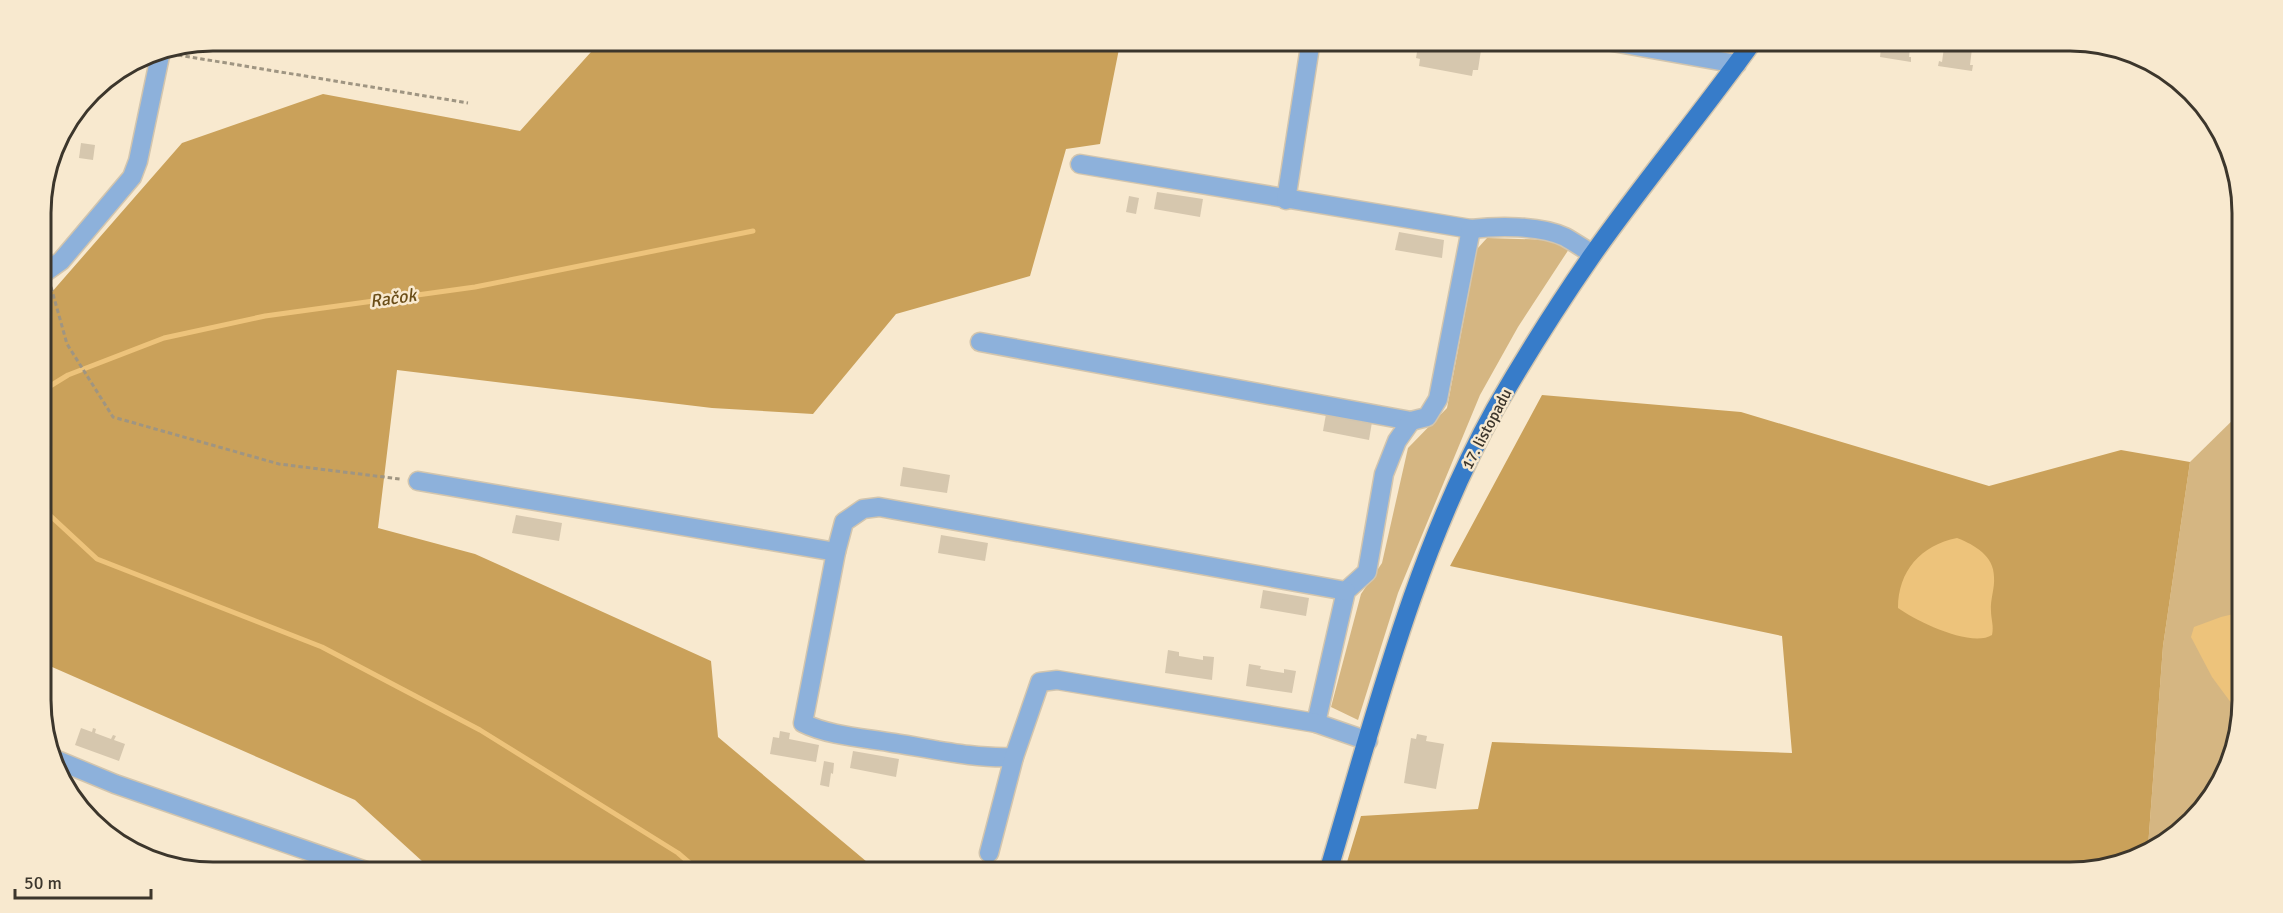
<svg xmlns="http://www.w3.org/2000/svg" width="2283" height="913" viewBox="0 0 2283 913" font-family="Signika,sans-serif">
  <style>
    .green { fill: #d5b682 }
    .forest { fill: #caa15a }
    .water { fill: #edc37b }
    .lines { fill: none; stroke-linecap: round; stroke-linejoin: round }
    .stream { stroke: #edc37b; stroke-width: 5 }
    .building { fill: #d6c7ae }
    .minor-casing { stroke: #d2c5ae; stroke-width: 21 }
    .major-casing { stroke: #d2c5ae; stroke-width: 21 }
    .path { stroke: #9f9582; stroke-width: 3; stroke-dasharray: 4.5 3; stroke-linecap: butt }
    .minor { stroke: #8db1db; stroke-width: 18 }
    .major { stroke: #377cc9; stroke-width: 18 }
    .labels { text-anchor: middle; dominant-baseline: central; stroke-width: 5; stroke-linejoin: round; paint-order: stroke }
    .street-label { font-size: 16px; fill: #3c362c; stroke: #f8e9cf }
    .water-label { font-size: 18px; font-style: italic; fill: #6b4e18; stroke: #f8e9cf }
    .rim { fill: none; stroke: #3c362c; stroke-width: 3 }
  </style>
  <rect width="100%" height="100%" fill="#f8e9cf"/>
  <!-- green -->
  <g class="green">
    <path d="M1487,238L1553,240L1569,249L1518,327L1480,395L1398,593L1358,720L1331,707L1361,594L1382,563L1408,448L1447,408L1477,249Z"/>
    <path d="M2242,411V700L2233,756L2175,837L2148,847L2163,646L2190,462Z"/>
  </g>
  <!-- forest -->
  <g class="forest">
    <path d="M1089,40L1120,44L1100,144L1066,149L1030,276L896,314L813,414L712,408L397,370L378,528L475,554L711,661L718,737L879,872H434L355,800L43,663L41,293H51L182,143L323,94L520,131L591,52L611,41Z"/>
    <path d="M1542,395L1741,412L1989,486L2121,450L2190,462L2163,646L2148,847L2081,872H1344L1361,816L1478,809L1492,742L1792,753L1782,636L1450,566Z"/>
  </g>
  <!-- water -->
  <g class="water">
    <path d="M1957,538C1975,545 1994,556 1994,577C1995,588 1990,600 1991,611C1991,619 1994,626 1992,635C1971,648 1916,621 1898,608C1898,571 1921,545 1957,538Z"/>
    <path d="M2242,612V700L2240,715L2212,677L2191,637L2194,627L2221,617Z"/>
  </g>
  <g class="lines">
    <!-- stream -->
    <g class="stream">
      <path d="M42,391L68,375L164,338L265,316L475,287L753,231"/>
      <path d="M43,509L97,559L322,647L480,730L678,853L700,872"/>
    </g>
  </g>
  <!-- building -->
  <g class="building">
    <path d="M1419,40L1478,42L1477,49L1481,50L1478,70H1473L1472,76L1419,66L1420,59L1416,58Z"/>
    <path d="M1882,40H1911L1909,57H1911V62L1880,57Z"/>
    <path d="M1945,40H1973L1970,65H1973L1972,71L1938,66L1939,61L1942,62Z"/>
    <path d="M81,143L95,145L93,160L79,158Z"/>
    <path d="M1157,192L1203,199L1200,217L1154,209Z"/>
    <path d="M1129,196L1139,198L1136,214L1126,212Z"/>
    <path d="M1399,232L1444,240L1442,258L1395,250Z"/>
    <path d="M1326,414L1372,422L1369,440L1323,431Z"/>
    <path d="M903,467L950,475L947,493L900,486Z"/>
    <path d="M516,515L562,523L559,541L512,533Z"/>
    <path d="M941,535L988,543L985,561L938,553Z"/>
    <path d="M1263,590L1309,598L1306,616L1260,608Z"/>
    <path d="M1168,650L1179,652V656L1203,660V656L1214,657L1212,680L1165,673Z"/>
    <path d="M1249,664L1261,666L1260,669L1284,673V669L1296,671L1292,693L1246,686Z"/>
    <path d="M81,728L92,732L93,728L96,729L95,733L111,739L113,735L116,736L114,740L125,744L119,761L75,745Z"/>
    <path d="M780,731L790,733L789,739L819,745L816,762L770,754L773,737L779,738Z"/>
    <path d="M1417,734L1427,736L1426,741L1444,744L1436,789L1404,783L1411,738L1416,739Z"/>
    <path d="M853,751L899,759L896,777L850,768Z"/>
    <path d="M824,761L834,763L833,774L831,773L829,787L820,785Z"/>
  </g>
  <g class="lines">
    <!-- minor casing -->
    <g class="minor-casing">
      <g id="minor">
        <path d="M1601,40L1737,64"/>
        <path d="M1080,164L1471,229C1497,226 1540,225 1565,237C1574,242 1584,249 1593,254"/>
        <path d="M1286,200L1311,40"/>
        <path d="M41,272L47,271L61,261L132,177L138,161L161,51"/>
        <path d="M980,342L1411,421L1427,417L1438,399L1471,229"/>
        <path d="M418,481L836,552"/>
        <path d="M1316,723L1346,591L1367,572L1384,474L1397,441L1411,421"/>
        <path d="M1014,757C974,759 934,749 894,743C865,738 829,736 803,723L836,552L844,522L863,509L879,507L1346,591"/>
        <path d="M57,760L115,784L369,872"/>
        <path d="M989,853L1014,757L1040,682L1057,680L1316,723L1368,741"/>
      </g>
    </g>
    <!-- major casing -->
    <g class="major-casing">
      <path id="major" d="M1328,872C1375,716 1415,553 1495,409C1525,357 1557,306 1591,257C1643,183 1701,114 1754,40"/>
    </g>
    <!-- path -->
    <g class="path">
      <path d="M178,55L468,103"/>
      <path d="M51,287L67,344L113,417L279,464L400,479"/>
    </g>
    <!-- minor -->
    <use href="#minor" class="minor"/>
    <!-- major -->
    <use href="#major" class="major"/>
  </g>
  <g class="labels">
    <!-- street labels -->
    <g class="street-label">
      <text transform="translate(1487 429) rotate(-62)">17. listopadu</text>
    </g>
    <!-- water labels -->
    <g class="water-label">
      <text transform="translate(393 298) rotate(-8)">Račok</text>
    </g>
  </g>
  <!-- crop -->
  <path d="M0 0H2283V913H0ZM213 51H2070A162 162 0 0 1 2232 213V700A162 162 0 0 1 2070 862H213A162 162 0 0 1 51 700V213A162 162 0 0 1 213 51Z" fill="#f8e9cf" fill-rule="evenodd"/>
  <path class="rim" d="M213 51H2070A162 162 0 0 1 2232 213V700A162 162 0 0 1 2070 862H213A162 162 0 0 1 51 700V213A162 162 0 0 1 213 51Z"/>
  <!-- scale -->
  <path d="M15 889v9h136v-9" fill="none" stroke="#3c362c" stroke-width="3"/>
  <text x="24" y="889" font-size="18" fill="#3c362c" stroke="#f8e9cf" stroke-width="4.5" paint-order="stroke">50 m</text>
</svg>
